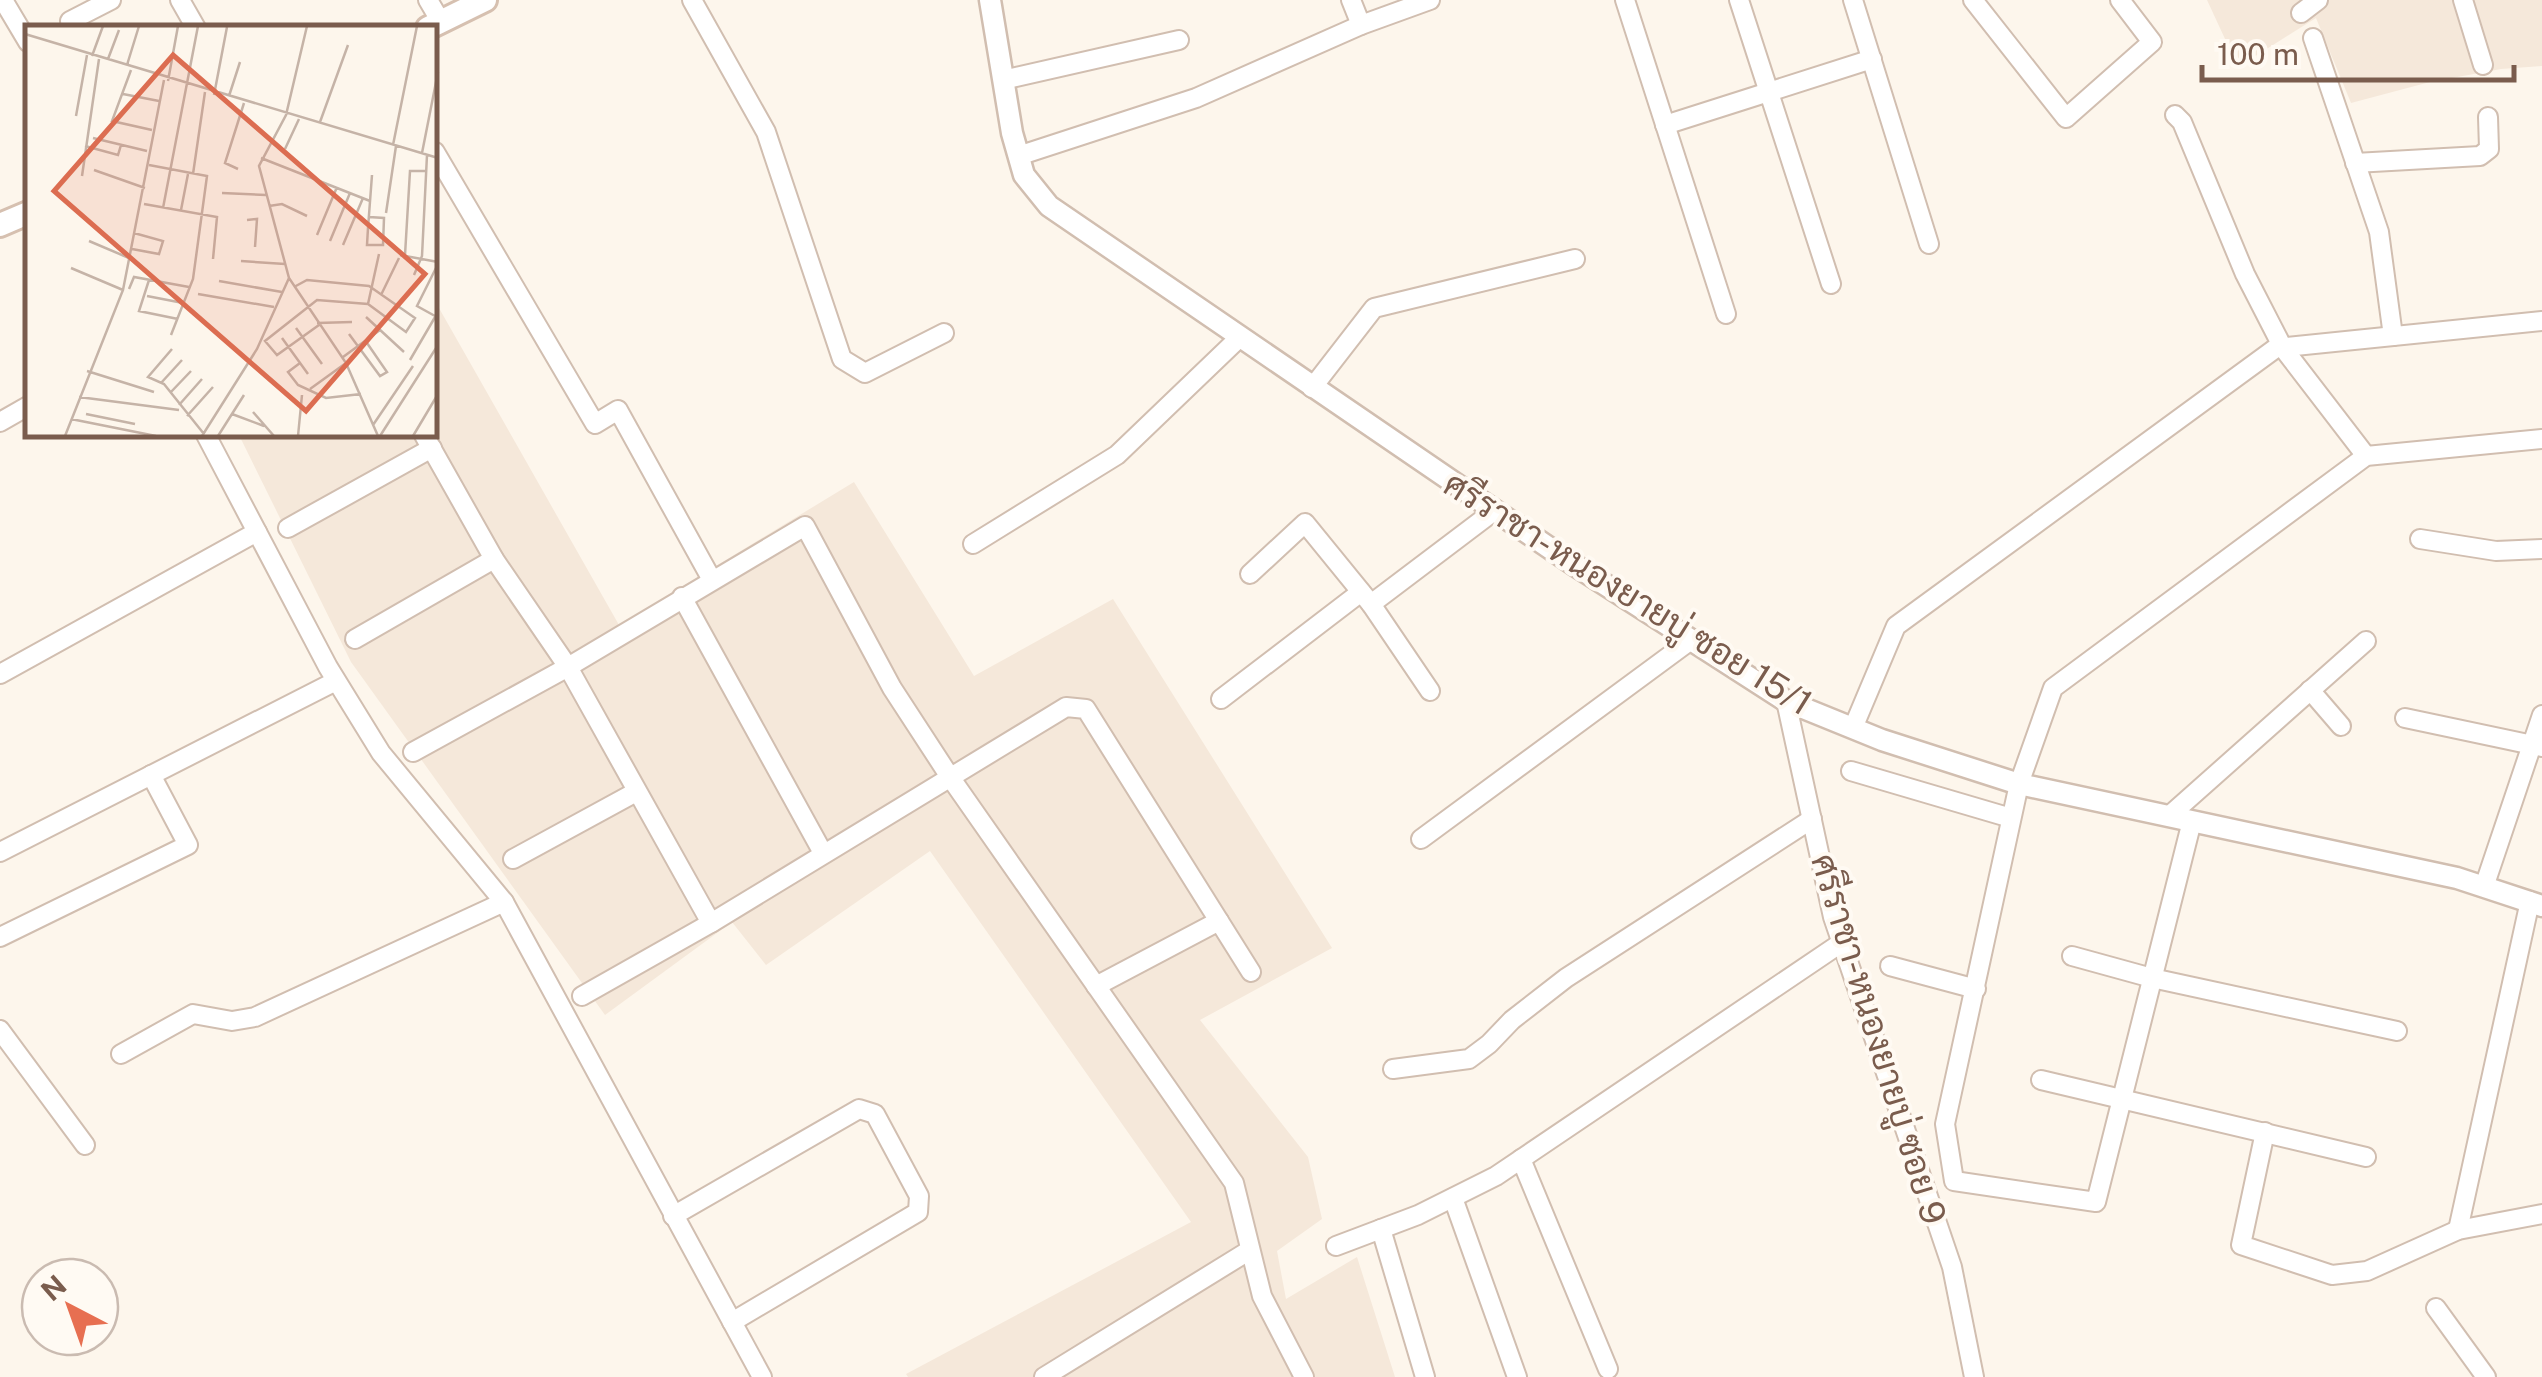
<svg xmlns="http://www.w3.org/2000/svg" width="2542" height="1377" viewBox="0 0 2542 1377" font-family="'Public Sans',Sarabun,sans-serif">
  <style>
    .residential { fill: #f5e8da }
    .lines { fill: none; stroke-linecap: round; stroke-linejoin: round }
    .minor-casing { stroke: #d1beb0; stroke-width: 22 }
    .tertiary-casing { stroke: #d1beb0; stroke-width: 25 }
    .secondary-casing { stroke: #d6c0b0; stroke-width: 28 }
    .minor { stroke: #fff; stroke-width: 18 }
    .tertiary { stroke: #fff; stroke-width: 20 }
    .secondary { stroke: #fff; stroke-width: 22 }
    .labels { text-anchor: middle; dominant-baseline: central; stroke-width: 8; stroke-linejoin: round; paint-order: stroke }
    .street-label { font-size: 35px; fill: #7a5c4d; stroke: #fffaf3 }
    .inset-road { fill: none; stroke: #c5b3a7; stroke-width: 2.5 }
    .view { fill: #dc6d51; fill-opacity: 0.15; stroke: #dc6d51; stroke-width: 5 }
    .inset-edge { fill: none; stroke: #7a5c4d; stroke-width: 5 }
  </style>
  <rect width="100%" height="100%" fill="#fdf6ec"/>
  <!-- residential -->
  <g class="residential">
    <path d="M2207,0H2542V66L2501,69L2430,82L2351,103L2316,18L2238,67Z"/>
    <path d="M435,301L619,625L854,482L974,676L1113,599L1332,948L1200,1020L1308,1157L1322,1219L1277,1251L1286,1299L1357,1257L1395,1377H908L906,1374L1191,1222L930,851L766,965L732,922L605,1015L351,662L239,435H435Z"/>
  </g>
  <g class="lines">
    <!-- minor casing -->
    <g class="minor-casing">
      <g id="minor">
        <path d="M3,0L28,42"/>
        <path d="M180,0L196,28"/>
        <path d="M428,0L441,22"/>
        <path d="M692,0L766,132L842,359L865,373L944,333"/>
        <path d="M1351,0L1361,25"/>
        <path d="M1625,0L1726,314"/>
        <path d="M1739,0L1831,284"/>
        <path d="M1853,0L1929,244"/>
        <path d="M1973,0L2066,118L2152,42L2120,0"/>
        <path d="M2463,0L2483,65"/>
        <path d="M2301,13L2318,0"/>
        <path d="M70,21L111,0"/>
        <path d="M2313,38L2379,232L2393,336"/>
        <path d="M1003,80L1179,40"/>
        <path d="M2175,115L2182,122L2245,274L2283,348L2366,456"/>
        <path d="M1665,125L1872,59"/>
        <path d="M435,152L595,424L618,410L712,580"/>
        <path d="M1018,156L1196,98L1361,25L1430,0"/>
        <path d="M2355,163L2480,156L2489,149L2488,117"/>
        <path d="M1312,388L1374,308L1575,259"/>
        <path d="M0,422L28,406"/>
        <path d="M206,435L328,667L381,753L504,902L762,1377"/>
        <path d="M424,435L494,559L568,667L711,923"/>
        <path d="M288,528L432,448"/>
        <path d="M2420,539L2496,551L2542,549"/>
        <path d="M973,544L1117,455L1239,338"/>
        <path d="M1250,574L1305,523L1371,604L1430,691"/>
        <path d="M682,597L823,853"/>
        <path d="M1371,604L1494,511"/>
        <path d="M355,639L494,559"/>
        <path d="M0,674L257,532"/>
        <path d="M2310,690L2341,726"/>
        <path d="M1221,699L1361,592"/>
        <path d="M1786,701L1833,917L1952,1267L1974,1377"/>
        <path d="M2405,718L2542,747"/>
        <path d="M1853,728L1896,626L2276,348L2542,321"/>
        <path d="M413,752L568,667L805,526L892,688L950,777L1234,1183L1262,1296L1304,1377"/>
        <path d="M1851,771L2011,818"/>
        <path d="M2169,816L2366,641"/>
        <path d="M2192,821L2096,1202L1954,1181L1945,1124L2019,784L2053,688L2366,456L2542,439"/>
        <path d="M1421,839L1691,640"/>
        <path d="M0,852L336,681"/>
        <path d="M513,859L636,792"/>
        <path d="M2484,887L2542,715"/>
        <path d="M0,937L188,845L151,775"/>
        <path d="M2072,956L2152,978L2397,1031"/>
        <path d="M1890,966L1976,989"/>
        <path d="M1096,986L1219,921"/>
        <path d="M582,996L711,923L1066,707L1086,709L1251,972"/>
        <path d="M0,1030L85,1145"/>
        <path d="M121,1054L193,1014L232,1021L255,1017L504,902"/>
        <path d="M1393,1069L1469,1059L1489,1044L1512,1020L1566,978L1812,819"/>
        <path d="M2041,1080L2366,1157"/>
        <path d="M2265,1132L2241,1245L2332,1275L2367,1271L2458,1230L2542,1214"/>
        <path d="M1521,1159L1608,1369"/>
        <path d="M1453,1198L1517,1377"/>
        <path d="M673,1216L859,1109L875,1114L919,1196L918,1212L732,1322"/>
        <path d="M1381,1229L1425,1377"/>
        <path d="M2458,1230L2530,901"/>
        <path d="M1336,1246L1418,1215L1496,1176L1841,943"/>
        <path d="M2436,1308L2486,1377"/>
        <path d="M1044,1377L1250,1250"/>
      </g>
    </g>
    <!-- tertiary casing -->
    <g class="tertiary-casing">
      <path id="tertiary" d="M990,0L1012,133L1024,175L1049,206L1573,564L1786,701L1882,740L2019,784L2457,878L2542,906"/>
    </g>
    <!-- secondary casing -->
    <g class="secondary-casing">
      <g id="secondary">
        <path d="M428,28L485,0"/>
        <path d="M0,225L28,213"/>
      </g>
    </g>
    <!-- minor -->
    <use href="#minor" class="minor"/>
    <!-- tertiary -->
    <use href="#tertiary" class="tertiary"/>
    <!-- secondary -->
    <use href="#secondary" class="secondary"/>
  </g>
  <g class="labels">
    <!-- street labels -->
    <g class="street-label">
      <text transform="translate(1628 593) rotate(32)">ศรีราชา-หนองยายบู่ ซอย 15/1</text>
      <text transform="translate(1879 1039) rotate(73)">ศรีราชา-หนองยายบู่ ซอย 9</text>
    </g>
  </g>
  <!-- overview -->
  <g transform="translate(25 25)">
    <rect width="412" height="412" fill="#fdf6ec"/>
    <path class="inset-road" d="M282,1L261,90L234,141L264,253L321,338L353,411M0,9L413,133M67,31L78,1M83,34L94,5M102,40L114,1M106,45L87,96L127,105M143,56L153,1M98,69L134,76M189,70L202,2M204,71L215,37M51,91L62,30M295,97L323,20M68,113L122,126M368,120L392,1M60,121L93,130L96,120M260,124L274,94M397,128L413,47M236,133L345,176M124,140L182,151L168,254L146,310M213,144L200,138L219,78M69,145L120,163M168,149L180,67M57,151L74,34M197,168L241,170M119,179L192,192L188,234M244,181L257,179L282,191M138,183L173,1M156,185L163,149M361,188L371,121M344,192L359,193L358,220H342L343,203L347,150M222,195L232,194L230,222M292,210L312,162M64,216L104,233M305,216L325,168M318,220L338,173M107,224L134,229L138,216L109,208M375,230L413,237M380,230L385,146H402M216,236L260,239M46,243L98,265M389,250L397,231L402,130M124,255L114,286L153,294M194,256L257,267M269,262L282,255L344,261L390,293L381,307L343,279L292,275L240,316L252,330L294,300M104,264L109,252L164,262M173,269L249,282M356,270L374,233M122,271L158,278M343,279L354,229M410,291L392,281L413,239M341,292L379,327M292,298L327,297M271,303L297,339M324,309L355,351L362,347L342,318M257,313L283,349M147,324L123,352L139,359L179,409M318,332L355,305M385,335L413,287M275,338L263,347L273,360L301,373L336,369M62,346L129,367M136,358L157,335M285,364L321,338M145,368L166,346M54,372L154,385M154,380L177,354M228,387L249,411M61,389L110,399M207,389L239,401M162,391L188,362M46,394L131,411M348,400L388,341M40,411L98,265L139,55M177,411L232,324L264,253M193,411L219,370M273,411L277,370M355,411L413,320M388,411L413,369"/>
    <path class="view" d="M148,30L400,249L281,386L29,166Z"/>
    <rect width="412" height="412" class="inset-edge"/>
  </g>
  <!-- north arrow -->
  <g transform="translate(70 1307) rotate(319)"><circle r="48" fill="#fffaf3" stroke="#cabbb1" stroke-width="2.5"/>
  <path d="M0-8L18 38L0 25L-18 38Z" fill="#e76f51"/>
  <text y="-15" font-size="28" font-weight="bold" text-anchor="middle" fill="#7a5c4d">N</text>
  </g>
  <!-- scale -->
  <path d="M2202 65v15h312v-15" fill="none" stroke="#7a5c4d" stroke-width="5"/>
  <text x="2217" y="65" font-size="30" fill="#7a5c4d" stroke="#fffaf3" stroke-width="8" paint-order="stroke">100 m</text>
</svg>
